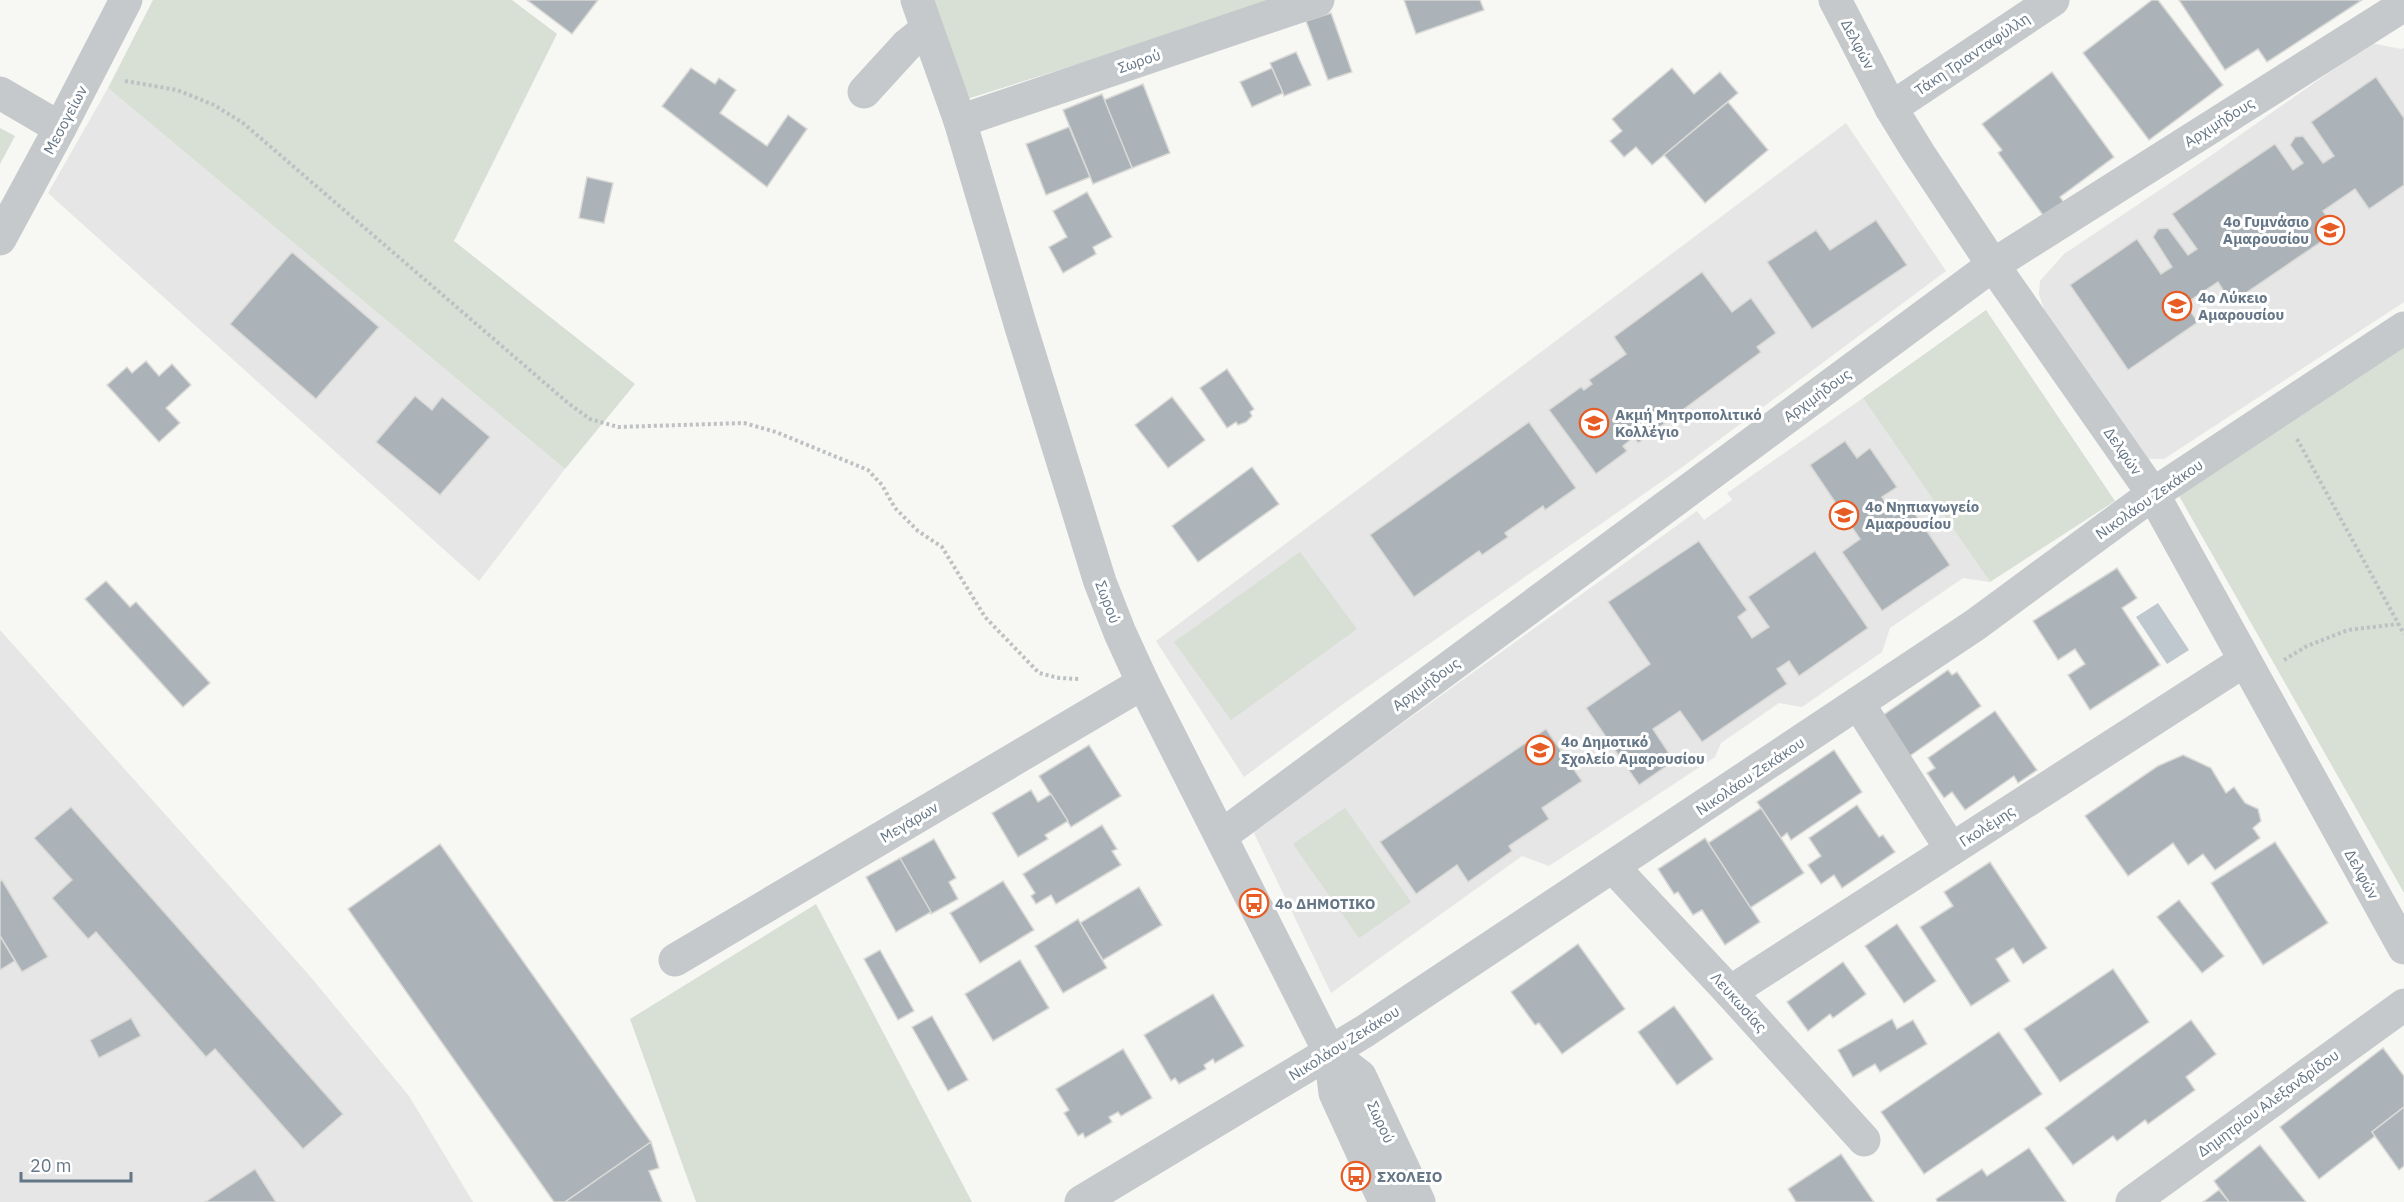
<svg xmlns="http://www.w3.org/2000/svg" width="2404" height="1202" viewBox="0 0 2404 1202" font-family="'IBM Plex Sans',sans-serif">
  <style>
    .built { fill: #e5e6e5 }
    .green { fill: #d8dfd5 }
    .water { fill: #bfc8ce }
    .building { fill: #abb3b9; stroke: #d9d9d6; stroke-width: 1.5 }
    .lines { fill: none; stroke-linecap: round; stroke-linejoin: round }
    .path { stroke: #bec1c3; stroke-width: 4; stroke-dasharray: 3 3; stroke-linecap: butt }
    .minor { stroke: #c5c9cc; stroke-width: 33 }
    .labels { text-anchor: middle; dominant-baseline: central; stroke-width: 6; stroke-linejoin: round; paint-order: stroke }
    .street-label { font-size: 15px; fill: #657686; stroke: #fff }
    .poi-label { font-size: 15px; font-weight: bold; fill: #657686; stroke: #fff; text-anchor: start }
  </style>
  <rect width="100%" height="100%" fill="#f7f7f4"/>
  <!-- built -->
  <g class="built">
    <path d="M2371,43L2401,49L2404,48V302L2164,459H2141L2047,318L2039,294L2040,281L2064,254L2206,159Z"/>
    <path d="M108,88L565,469L479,581L48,193Z"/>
    <path d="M1846,123L1946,271L1681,468L1343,704L1244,777L1156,641Z"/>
    <path d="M1863,398L1990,582L1963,578L1890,628L1882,652L1802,707L1779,703L1721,743L1715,757L1549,866L1522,856L1331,993L1253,831L1697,511L1704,520L1732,500L1727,493Z"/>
    <path d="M0,630L309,975L409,1096L473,1202H0Z"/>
  </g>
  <!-- green -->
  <g class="green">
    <path d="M153,0H512L557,34L454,241L635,384L565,469L108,88Z"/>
    <path d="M929,0H1282L967,99Z"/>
    <path d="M0,128L15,136L0,164Z"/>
    <path d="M1986,310L2115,501L1990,582L1863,398Z"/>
    <path d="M2404,347V893L2178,494Z"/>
    <path d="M1300,552L1357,629L1231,720L1174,642Z"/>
    <path d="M1345,808L1411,902L1359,938L1293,844Z"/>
    <path d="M816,904L972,1202H696L630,1019Z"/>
  </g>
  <!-- water -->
  <path class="water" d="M2158,603L2189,650L2167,664L2136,617Z"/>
  <!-- building -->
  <g class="building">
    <path d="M527,0H598L572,34Z"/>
    <path d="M1404,0H1480L1484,10L1416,34Z"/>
    <path d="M2152,0H2158L2223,85L2149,140L2083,53Z"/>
    <path d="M2179,0H2362L2267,62L2258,49L2225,70Z"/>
    <path d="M1331,13L1352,72L1328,80L1306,21Z"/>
    <path d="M1296,52L1311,85L1284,96L1270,63Z"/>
    <path d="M691,68L715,84L719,78L736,90L720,113L767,146L788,115L807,129L767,187L662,106Z"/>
    <path d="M1272,68L1283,93L1252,107L1240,82Z"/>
    <path d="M1672,68L1694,94L1720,72L1738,93L1652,165L1636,147L1624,157L1610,141L1622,131L1612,119Z"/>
    <path d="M2052,72L2114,157L2060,197L2065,204L2045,218L1998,153L2002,150L1982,124Z"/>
    <path d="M2376,77L2404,118V185L2369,209L2355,189L2323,211L2337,231L2231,303L2218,282L2185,304L2198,322L2128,370L2070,285L2137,239L2161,274L2172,267L2153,237L2158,229L2168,228L2188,255L2197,249L2172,214L2275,144L2293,170L2303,163L2290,145L2295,137L2303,136L2323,163L2334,156L2311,122Z"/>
    <path d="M1143,84L1170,153L1132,168L1104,100Z"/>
    <path d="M1102,94L1132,168L1093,184L1063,110Z"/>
    <path d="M1728,102L1768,150L1705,203L1664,155Z"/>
    <path d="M1069,127L1090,177L1046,195L1026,144Z"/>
    <path d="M587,177L613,183L604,223L579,218Z"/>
    <path d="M1087,192L1112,237L1093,247L1096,254L1063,273L1049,247L1067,237L1053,211Z"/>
    <path d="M1876,220L1907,265L1812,329L1767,262L1816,230L1830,250Z"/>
    <path d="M292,252L379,327L316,399L230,324Z"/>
    <path d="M1702,272L1732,312L1751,298L1776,333L1757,347L1761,352L1638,443L1634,437L1623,446L1627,451L1596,474L1549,410L1581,387L1584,390L1592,384L1589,380L1626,354L1614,337Z"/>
    <path d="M146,361L159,376L172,364L191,385L166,408L180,423L159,442L107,385L127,367L132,373Z"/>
    <path d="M1227,369L1254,409L1250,412L1252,416L1246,422L1238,425L1236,422L1227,428L1200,388Z"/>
    <path d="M415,396L432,410L442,397L490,437L440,495L376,442Z"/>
    <path d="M1172,397L1205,440L1168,468L1135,425Z"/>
    <path d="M1529,422L1576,488L1545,510L1543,506L1505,533L1508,537L1482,555L1479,551L1414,597L1370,535Z"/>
    <path d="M1845,441L1857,458L1870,448L1897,487L1882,497L1894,516L1909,505L1950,565L1882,611L1842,552L1860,539L1810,465Z"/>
    <path d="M1252,467L1279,504L1198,562L1172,526Z"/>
    <path d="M1699,541L1747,610L1738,617L1752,638L1769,627L1748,597L1815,551L1868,628L1799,676L1789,661L1777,669L1787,684L1702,742L1680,711L1653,729L1674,761L1639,785L1586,708L1650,664L1608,602Z"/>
    <path d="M2117,568L2137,598L2122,608L2160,665L2090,710L2068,675L2085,664L2075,649L2058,660L2033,621Z"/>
    <path d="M106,581L130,607L136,602L210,683L183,707L85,599Z"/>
    <path d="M1948,670L1952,675L1957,672L1981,706L1904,760L1882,716Z"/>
    <path d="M1995,711L2037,770L2018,783L2014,776L1965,810L1952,792L1944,798L1927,773L1935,768L1928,758Z"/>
    <path d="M1546,729L1582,781L1542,808L1549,819L1509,846L1512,851L1468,882L1457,865L1416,894L1380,842Z"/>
    <path d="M1089,745L1121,796L1071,827L1039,776Z"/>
    <path d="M1834,750L1862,792L1791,840L1787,833L1781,838L1757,802Z"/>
    <path d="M2183,755L2211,768L2226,793L2234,787L2245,803L2258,809L2261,821L2253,828L2260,838L2215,870L2203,854L2188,865L2173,843L2128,876L2085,816L2158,766Z"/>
    <path d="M1031,790L1038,802L1051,794L1068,821L1045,835L1048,839L1018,857L992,813Z"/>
    <path d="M1857,805L1879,837L1883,835L1895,852L1842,888L1834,875L1821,884L1808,865L1821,856L1809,838Z"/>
    <path d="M71,807L343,1114L303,1149L215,1049L206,1057L96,932L88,939L52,898L72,880L34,838Z"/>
    <path d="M1761,808L1804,873L1750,908L1708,843Z"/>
    <path d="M1102,825L1117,849L1112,851L1121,865L1056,904L1051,895L1036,904L1031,896L1035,893L1023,874Z"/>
    <path d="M1705,838L1760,922L1725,945L1702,910L1693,915L1678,892L1674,894L1658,869Z"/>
    <path d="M934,839L956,878L949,882L958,899L931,914L900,858Z"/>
    <path d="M2275,842L2328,923L2263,965L2211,883Z"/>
    <path d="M440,844L651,1142L565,1202H554L348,909Z"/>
    <path d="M900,858L931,912L896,932L866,877Z"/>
    <path d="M1990,862L2047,948L2023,964L2013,948L1996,959L2010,981L1971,1006L1920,927L1953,906L1944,892Z"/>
    <path d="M2,880L48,957L22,972L0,936V882Z"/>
    <path d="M1003,881L1034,930L980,963L950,913Z"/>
    <path d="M1139,887L1162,925L1103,960L1080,923Z"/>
    <path d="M2179,900L2224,956L2202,973L2157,917Z"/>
    <path d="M1078,919L1107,968L1063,993L1035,946Z"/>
    <path d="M1897,924L1936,981L1904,1003L1865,946Z"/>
    <path d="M0,936L15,961L0,970Z"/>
    <path d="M1578,944L1625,1009L1562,1054L1539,1023L1535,1025L1511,992Z"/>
    <path d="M880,950L914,1011L898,1020L864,959Z"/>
    <path d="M1020,960L1049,1008L993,1041L965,994Z"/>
    <path d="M1843,962L1866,994L1833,1018L1830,1014L1808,1031L1787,1002Z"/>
    <path d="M2113,969L2149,1022L2060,1082L2024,1029Z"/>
    <path d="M1213,994L1244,1046L1215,1063L1213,1059L1204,1065L1206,1069L1179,1084L1175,1078L1171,1081L1144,1035Z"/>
    <path d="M1674,1006L1713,1059L1677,1085L1638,1032Z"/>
    <path d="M932,1016L968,1080L948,1091L912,1027Z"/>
    <path d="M131,1018L141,1036L99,1058L90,1040Z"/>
    <path d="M1892,1019L1897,1029L1913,1020L1927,1044L1880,1072L1875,1064L1853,1077L1838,1050Z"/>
    <path d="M2191,1020L2216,1054L2186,1077L2195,1090L2148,1124L2145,1120L2117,1141L2113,1136L2073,1165L2045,1128Z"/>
    <path d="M1999,1032L2042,1094L1924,1174L1881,1112Z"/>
    <path d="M2383,1048L2404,1076V1107L2372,1132L2375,1136L2319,1179L2280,1127Z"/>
    <path d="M1123,1049L1152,1098L1121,1116L1118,1112L1109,1117L1112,1122L1085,1138L1083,1133L1078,1136L1064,1113L1069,1110L1056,1089Z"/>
    <path d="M2404,1107V1166L2399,1170L2372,1132Z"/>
    <path d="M651,1142L659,1168L649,1171L662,1202H565Z"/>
    <path d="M2260,1145L2306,1202H2229L2214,1181Z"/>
    <path d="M2029,1148L2066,1202H1937L1936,1199L1982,1169L1987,1176Z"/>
    <path d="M1841,1154L1874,1202H1796L1788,1189Z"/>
    <path d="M255,1169L276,1202H205Z"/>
    <path d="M2219,1190L2229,1202H2203Z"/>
  </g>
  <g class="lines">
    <!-- path -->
    <g class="path">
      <path d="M125,81L177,90L214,105L243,123L568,403L590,419L618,427L744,423L776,432L868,470L882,485L895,508L918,531L942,547L985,617L1039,673L1059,678L1079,679"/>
      <path d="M2297,439L2404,634"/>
      <path d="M2284,660L2307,646L2348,630L2398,624"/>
    </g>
    <!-- minor -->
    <g class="minor">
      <path d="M917,0L960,121L1021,327L1100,582L1120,633L1143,683L1330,1053L1335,1093L1385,1202"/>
      <path d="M1835,0L1891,108L1918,152L1993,265L2153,494L2404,948"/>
      <path d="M864,92L907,45L927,29"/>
      <path d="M0,93L60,128"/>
      <path d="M1891,108L2053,0"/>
      <path d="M960,121L1318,0"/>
      <path d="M0,239L60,128L126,0"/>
      <path d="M1858,703L1951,849"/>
      <path d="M1221,836L1993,265L2404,5"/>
      <path d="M1613,867L1730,992L1864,1140"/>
      <path d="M675,960L1143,683"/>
      <path d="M1730,992L2244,661"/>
      <path d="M1330,1053L1360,1076L1419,1202"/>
      <path d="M1081,1202L1365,1031L1975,625L2153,494L2404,328"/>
      <path d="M2132,1202L2404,1005"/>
    </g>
  </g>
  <!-- icons -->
  <defs>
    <g id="school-ring" transform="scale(1.5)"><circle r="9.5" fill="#fff" stroke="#e75c24" stroke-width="1.5"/><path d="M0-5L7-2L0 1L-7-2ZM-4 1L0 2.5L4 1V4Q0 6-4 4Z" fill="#e75c24"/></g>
    <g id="university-ring" transform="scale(1.5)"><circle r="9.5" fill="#fff" stroke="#e75c24" stroke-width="1.5"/><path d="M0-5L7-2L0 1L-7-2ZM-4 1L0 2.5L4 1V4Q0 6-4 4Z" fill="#e75c24"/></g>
    <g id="bus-ring" transform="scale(1.5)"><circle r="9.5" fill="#fff" stroke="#e75c24" stroke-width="1.5"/><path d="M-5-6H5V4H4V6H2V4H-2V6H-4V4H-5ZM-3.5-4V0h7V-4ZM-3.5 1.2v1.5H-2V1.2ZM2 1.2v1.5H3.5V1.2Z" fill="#e75c24"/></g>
  </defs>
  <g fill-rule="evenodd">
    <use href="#school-ring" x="2330" y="230"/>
    <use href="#school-ring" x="2177" y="306"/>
    <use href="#university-ring" x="1594" y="423"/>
    <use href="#school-ring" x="1844" y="515"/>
    <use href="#school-ring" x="1540" y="750"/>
    <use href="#bus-ring" x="1254" y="903"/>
    <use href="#bus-ring" x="1356" y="1176"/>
  </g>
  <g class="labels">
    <!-- street labels -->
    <g class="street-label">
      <text transform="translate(1858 44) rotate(62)">Δελφών</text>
      <text transform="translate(1972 54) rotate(-34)">Τάκη Τριανταφύλλη</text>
      <text transform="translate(1139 61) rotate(-19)">Σωρού</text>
      <text transform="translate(65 120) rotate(-62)">Μεσογείων</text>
      <text transform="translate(2219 122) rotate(-32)">Αρχιμήδους</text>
      <text transform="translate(1817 395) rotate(-36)">Αρχιμήδους</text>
      <text transform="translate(2123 451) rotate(55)">Δελφών</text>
      <text transform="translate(2149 499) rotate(-35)">Νικολάου Ζεκάκου</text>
      <text transform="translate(1108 602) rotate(69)">Σωρού</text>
      <text transform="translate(1426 684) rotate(-36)">Αρχιμήδους</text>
      <text transform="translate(1750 776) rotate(-34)">Νικολάου Ζεκάκου</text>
      <text transform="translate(909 822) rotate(-31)">Μεγάρων</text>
      <text transform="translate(1987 826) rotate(-33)">Γκολέμης</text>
      <text transform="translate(2362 874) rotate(61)">Δελφών</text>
      <text transform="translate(1739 1002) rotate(48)">Λευκωσίας</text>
      <text transform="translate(1344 1043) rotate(-32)">Νικολάου Ζεκάκου</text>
      <text transform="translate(2268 1103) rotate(-36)">Δημητρίου Αλεξανδρίδου</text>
      <text transform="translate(1381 1122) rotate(65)">Σωρού</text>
    </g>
    <!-- poi labels -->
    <g class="poi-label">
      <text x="2309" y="221" text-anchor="end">4ο Γυμνάσιο<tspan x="2309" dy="17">Αμαρουσίου</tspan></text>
      <text x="2198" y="297">4ο Λύκειο<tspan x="2198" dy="17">Αμαρουσίου</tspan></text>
      <text x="1615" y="414">Ακμή Μητροπολιτικό<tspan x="1615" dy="17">Κολλέγιο</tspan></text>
      <text x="1865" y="506">4ο Νηπιαγωγείο<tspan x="1865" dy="17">Αμαρουσίου</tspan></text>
      <text x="1561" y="741">4ο Δημοτικό<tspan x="1561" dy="17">Σχολείο Αμαρουσίου</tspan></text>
      <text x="1275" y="903">4ο ΔΗΜΟΤΙΚΟ</text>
      <text x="1377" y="1176">ΣΧΟΛΕΙΟ</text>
    </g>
  </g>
  <!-- scale -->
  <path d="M21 1172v9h110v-9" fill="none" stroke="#657686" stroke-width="3"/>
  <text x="30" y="1172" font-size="18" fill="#657686" stroke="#ffffff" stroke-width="4.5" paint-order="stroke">20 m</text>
</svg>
